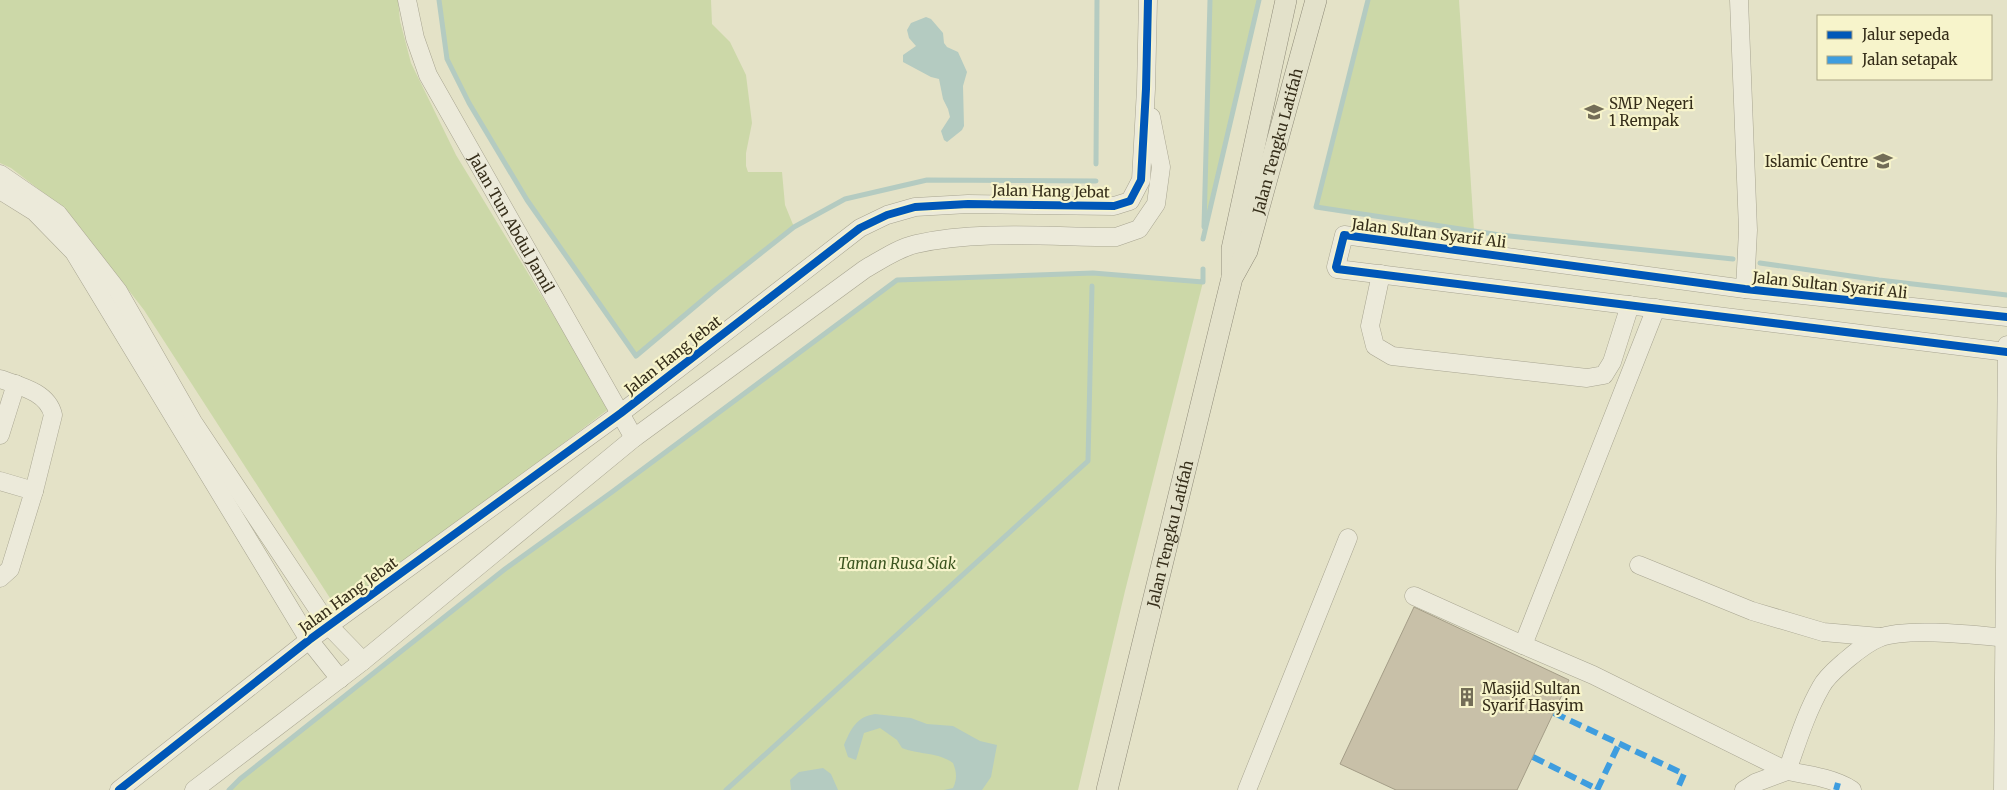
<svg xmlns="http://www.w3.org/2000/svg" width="2007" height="790" viewBox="0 0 2007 790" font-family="Merriweather,serif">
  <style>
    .green { fill: #ccd8a8 }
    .water { fill: #b4cbc1 }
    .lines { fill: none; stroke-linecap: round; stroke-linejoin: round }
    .stream { stroke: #b4cbc1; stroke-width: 5 }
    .building { fill: #c8c0a8; stroke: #a49d87 }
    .minor-casing { stroke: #a8a591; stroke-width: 19 }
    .major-casing { stroke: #8e8a78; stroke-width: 22 }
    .minor { stroke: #eceada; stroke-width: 18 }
    .major { stroke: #e3e1ca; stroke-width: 21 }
    .quiet { stroke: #3e9ddf; stroke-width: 6; stroke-dasharray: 12 6; stroke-linecap: butt }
    .cycleway-casing { stroke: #f7f4cb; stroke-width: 11 }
    .cycleway { stroke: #0057b8; stroke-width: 8 }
    .labels { text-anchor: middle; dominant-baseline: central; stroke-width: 4.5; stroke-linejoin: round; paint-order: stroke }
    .poi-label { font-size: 15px; fill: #362e1a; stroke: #f7f4cb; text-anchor: start }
    .street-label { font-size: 15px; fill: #362e1a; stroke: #f7f4cb }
    .park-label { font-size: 15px; font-style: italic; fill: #3b541f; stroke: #f7f4cb }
  </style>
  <rect width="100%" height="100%" fill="#e4e2c7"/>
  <!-- green -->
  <g class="green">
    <path d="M0,0H398L400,21L411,63L456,155L610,408L339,612L144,310L67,211L11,168L0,163Z"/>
    <path d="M440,0H711L712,24L730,42L746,75L752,123L746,153V166L748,172H782L785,205L794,227L636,356L527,200L469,103L447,59Z"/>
    <path d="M1210,0H1259L1203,239Z"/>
    <path d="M1368,0H1459L1474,231L1316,207Z"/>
    <path d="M1093,273L1203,282L1125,591L1078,790H229L240,779L505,569L612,492L897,280Z"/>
  </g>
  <!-- water -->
  <g class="water">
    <path d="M926,17L931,19L943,33L944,43L947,47L958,52L967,72L963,86L964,126L962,130L947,142L944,140L941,131L950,117L948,109L943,99L939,79L931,77L903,62V55L916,46L909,38L907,30L911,23Z"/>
    <path d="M875,714L911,718L927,724L953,726L980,741L997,745L991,777L982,790H944L953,788C957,779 957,773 953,763C938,752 920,755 902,748L897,740L880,728L864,733L856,760L848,757L844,745C851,729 856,717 875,714Z"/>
    <path d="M823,768L831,774L838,790H791L790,780L799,772Z"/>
  </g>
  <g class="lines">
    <!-- stream -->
    <g class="stream">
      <path d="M439,0L447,59L469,103L527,200L636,356L717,288L794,227L845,199L927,180L1096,181"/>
      <path d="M1368,0L1316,207L1500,235L1733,259"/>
      <path d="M1096,164L1097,0"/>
      <path d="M1204,227L1210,0"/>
      <path d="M1203,239L1259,0"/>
      <path d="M1760,263L1879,280L2007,295"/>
      <path d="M229,790L240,779L505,569L612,492L897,280L1093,273L1203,282V269"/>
      <path d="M726,790L1088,461L1092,286"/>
    </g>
  </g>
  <!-- building -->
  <path class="building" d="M1414,607L1569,680L1517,790H1396L1340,764Z"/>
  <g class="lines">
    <!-- minor casing -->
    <g class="minor-casing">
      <g id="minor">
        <path id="s1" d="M407,0L415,38L428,75L634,438"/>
        <path d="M1739,0L1748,230L1745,289"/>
        <path d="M0,174L58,214L118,291L193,422L329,626L363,661"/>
        <path d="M0,190L35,212L74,252L309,640L340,679"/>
        <path d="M1381,274L1370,326L1375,346L1392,356L1587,378L1604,375L1612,362L1630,305"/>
        <path d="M1656,308L1523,645L1593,675L1787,771C1809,775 1833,778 1852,790"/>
        <path d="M2007,317L1745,289L1344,235L1336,267L1337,269L2007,352"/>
        <path d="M0,379C20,386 48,392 53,415L34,491L10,569L0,578"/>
        <path d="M0,435L16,384"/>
        <path d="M0,481L34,491"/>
        <path d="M1639,565L1752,611L1823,632L1880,637"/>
        <path d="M1414,596L1523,645"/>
        <path d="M1787,771C1797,743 1806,713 1821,687C1826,677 1836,669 1844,662C1855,653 1866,643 1879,638C1907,627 1975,635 2007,638"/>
        <path d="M119,790L309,640L621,413L860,228L887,215L915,207L968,204L1114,206L1130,201L1141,180L1146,89L1148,0"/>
        <path d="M194,790L363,661L634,438L865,269C881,260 898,248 916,244C979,230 1052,237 1116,237L1139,229L1156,204L1161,167L1151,117"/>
        <path d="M1247,790L1348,538"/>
        <path d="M1744,790L1755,783L1787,771"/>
        <path d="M2003,790L2007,345"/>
      </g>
    </g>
    <!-- major casing -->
    <g class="major-casing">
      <g id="major">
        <path d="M1232,276V249L1286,0"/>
        <path id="s2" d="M1107,790L1232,278L1247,251L1316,0"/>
      </g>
    </g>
    <!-- minor -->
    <use href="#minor" class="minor"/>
    <!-- major -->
    <use href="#major" class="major"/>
    <!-- quiet -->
    <g class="quiet">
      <path d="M1554,713L1684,774L1677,790"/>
      <path d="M1533,757L1599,790"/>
      <path d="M1597,790L1619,744"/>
      <path d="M1836,790L1838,783"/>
    </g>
    <!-- cycleway casing -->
    <g class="cycleway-casing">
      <g id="cycleway">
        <path d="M2007,317L1745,289L1344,235L1336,267L1337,269L2007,352"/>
        <path d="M119,790L309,640L621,413L860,228L887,215L915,207L968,204L1114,206L1130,201L1141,180L1146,89L1148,0"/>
      </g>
    </g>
    <!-- cycleway -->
    <use href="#cycleway" class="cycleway"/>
  </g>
  <!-- icons -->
  <defs>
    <g id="school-bare" transform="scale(1.5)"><path d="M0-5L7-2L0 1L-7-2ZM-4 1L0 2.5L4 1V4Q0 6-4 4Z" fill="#736d57" stroke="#f7f4cb" stroke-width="2.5" paint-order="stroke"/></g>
    <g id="building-bare" transform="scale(1.5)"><path d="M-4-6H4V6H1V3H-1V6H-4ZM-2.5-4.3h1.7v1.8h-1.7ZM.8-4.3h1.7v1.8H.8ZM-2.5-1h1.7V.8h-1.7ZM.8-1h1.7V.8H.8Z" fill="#736d57" stroke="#f7f4cb" stroke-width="2.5" paint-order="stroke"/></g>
  </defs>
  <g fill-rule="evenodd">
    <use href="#school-bare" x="1594" y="112"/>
    <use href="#school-bare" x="1883" y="161"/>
    <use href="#building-bare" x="1467" y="697"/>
  </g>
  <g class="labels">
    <!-- poi labels -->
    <g class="poi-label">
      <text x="1609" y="103">SMP Negeri<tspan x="1609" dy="17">1 Rempak</tspan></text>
      <text x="1868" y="161" text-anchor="end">Islamic Centre</text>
      <text x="1482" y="688">Masjid Sultan<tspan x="1482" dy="17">Syarif Hasyim</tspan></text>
    </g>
    <!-- street labels -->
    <g class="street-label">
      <text stroke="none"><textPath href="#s2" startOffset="672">Jalan Tengku Latifah</textPath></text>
      <text transform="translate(1051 191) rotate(1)">Jalan Hang Jebat</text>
      <text stroke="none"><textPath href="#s1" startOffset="248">Jalan Tun Abdul Jamil</textPath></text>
      <text transform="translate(1429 233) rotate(7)">Jalan Sultan Syarif Ali</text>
      <text transform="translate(1830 285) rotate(6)">Jalan Sultan Syarif Ali</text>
      <text transform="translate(673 355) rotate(-38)">Jalan Hang Jebat</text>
      <text stroke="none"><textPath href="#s2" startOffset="264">Jalan Tengku Latifah</textPath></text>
      <text transform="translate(348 595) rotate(-36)">Jalan Hang Jebat</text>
    </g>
    <!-- park labels -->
    <g class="park-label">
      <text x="897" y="563">Taman Rusa Siak</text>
    </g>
  </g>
  <!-- legend -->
  <rect x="1817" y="15" width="175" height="65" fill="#f7f4cb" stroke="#aaa584"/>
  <rect x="1827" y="31" width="25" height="8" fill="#0057b8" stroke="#aaa584"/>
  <text x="1862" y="40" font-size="15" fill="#362e1a">Jalur sepeda</text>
  <rect x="1827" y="56" width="25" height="8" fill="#3e9ddf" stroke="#aaa584"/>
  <text x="1862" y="65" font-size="15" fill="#362e1a">Jalan setapak</text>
</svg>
